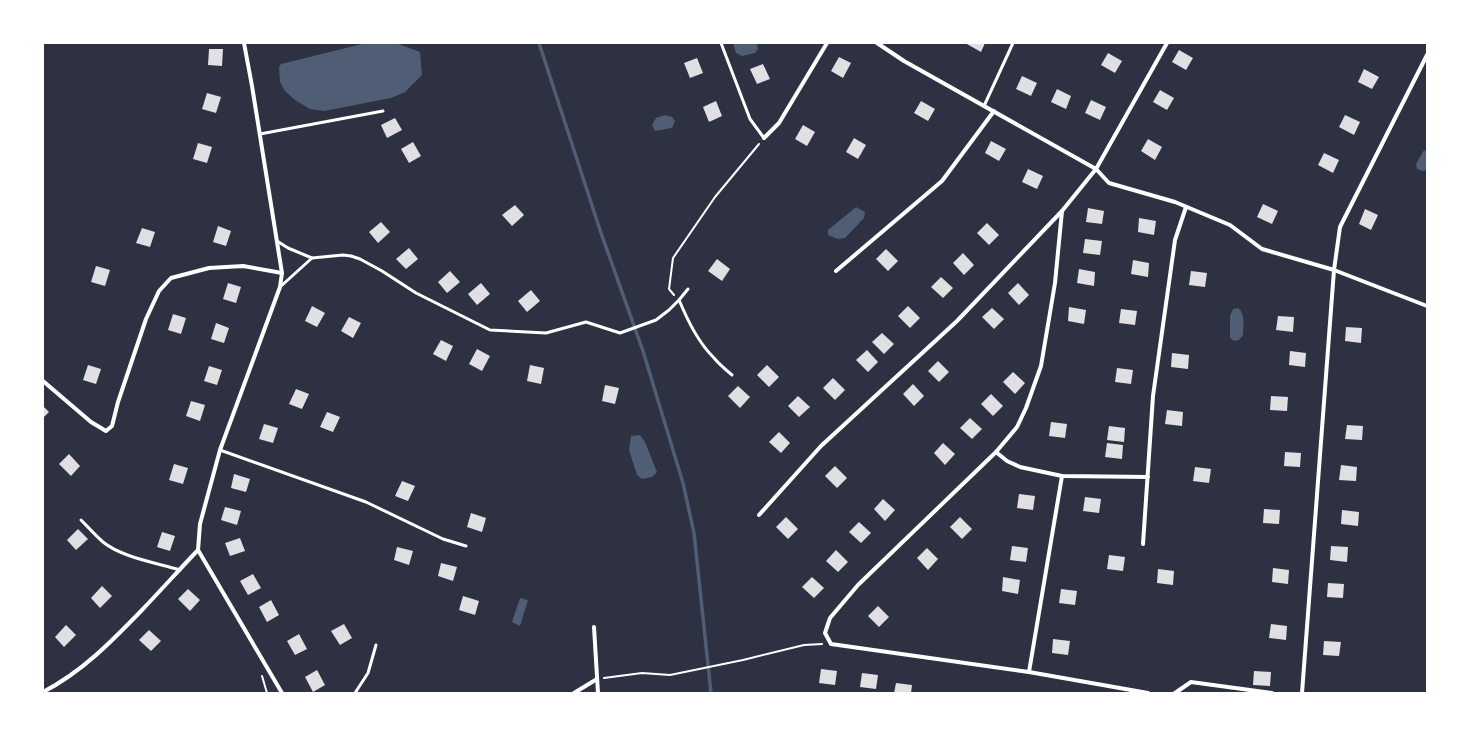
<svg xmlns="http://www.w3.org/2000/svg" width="1470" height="736" viewBox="0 0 1470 736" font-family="Lato,sans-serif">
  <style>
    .water { fill: #4f5d75 }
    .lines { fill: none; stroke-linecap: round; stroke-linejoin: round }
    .stream { stroke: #4f5d75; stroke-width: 3.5 }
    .building { fill: #e0e0e3 }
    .path { stroke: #fff; stroke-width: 2 }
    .service { stroke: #fff; stroke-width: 3 }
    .minor { stroke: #fff; stroke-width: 4 }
  </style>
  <rect width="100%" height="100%" fill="#2d3142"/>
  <!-- water -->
  <g class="water">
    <path d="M366,43H396L420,52L422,75L405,92L391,98L324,111L310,109L295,100L285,91L280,82L279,67L281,64Z"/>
    <path d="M733,43H757L758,49L755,53L742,56L736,53Z"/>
    <path d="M665,115L672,117L675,121L672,128L655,131L652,125L656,118Z"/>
    <path d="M1424,150L1427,152V170L1423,171L1417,169L1416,164Z"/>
    <path d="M856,207L865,212L864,218L845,238L838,239L828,235V230Z"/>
    <path d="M1238,308C1246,314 1243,327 1243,335L1239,340L1234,341L1230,338V316L1233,309Z"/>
    <path d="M640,435L645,442L657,472L652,477L642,479L637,475L629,450L631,436Z"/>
    <path d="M520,598L528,600L520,626L512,622Z"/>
  </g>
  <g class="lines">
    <!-- stream -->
    <path class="stream" d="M539,43L601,233L643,351L683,483L694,533L711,693"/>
  </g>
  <!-- building -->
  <g class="building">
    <path d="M965,43H985L981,52Z"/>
    <path d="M209,49H223L222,66L208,65Z"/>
    <path d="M1179,50L1193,58L1186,70L1172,62Z"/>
    <path d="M1108,53L1122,61L1115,73L1101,65Z"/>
    <path d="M839,57L851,63L843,78L831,71Z"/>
    <path d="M697,58L703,73L690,78L684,63Z"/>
    <path d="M763,64L770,79L757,84L750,69Z"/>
    <path d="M1364,69L1379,77L1372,89L1358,82Z"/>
    <path d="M1022,76L1037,83L1031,96L1016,89Z"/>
    <path d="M1057,89L1071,96L1066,109L1051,102Z"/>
    <path d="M1160,90L1174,98L1167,110L1153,102Z"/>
    <path d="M207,93L221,97L216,113L202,109Z"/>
    <path d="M1091,100L1106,107L1100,120L1085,113Z"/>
    <path d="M716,101L722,116L709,122L703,107Z"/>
    <path d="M921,101L935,109L928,121L914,113Z"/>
    <path d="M1345,115L1360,122L1354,135L1339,127Z"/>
    <path d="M395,118L402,130L387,138L381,125Z"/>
    <path d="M803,125L815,132L807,146L795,139Z"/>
    <path d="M854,138L866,145L858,159L846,152Z"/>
    <path d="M1148,139L1162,147L1155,160L1141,151Z"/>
    <path d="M991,141L1006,149L999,161L985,153Z"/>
    <path d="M413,142L421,156L409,163L401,149Z"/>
    <path d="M198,143L212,147L207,163L193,159Z"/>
    <path d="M1324,153L1339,160L1333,173L1318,165Z"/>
    <path d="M1028,169L1043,176L1037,189L1022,182Z"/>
    <path d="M1263,204L1278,211L1272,224L1257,217Z"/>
    <path d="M515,205L524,215L512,226L502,215Z"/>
    <path d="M1088,208L1104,211L1102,224L1086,222Z"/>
    <path d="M1365,209L1378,215L1371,230L1359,224Z"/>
    <path d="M1139,218L1156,221L1154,235L1138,232Z"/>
    <path d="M381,222L390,232L378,243L369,232Z"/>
    <path d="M987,223L999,235L989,245L977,233Z"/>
    <path d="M218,226L231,231L226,246L213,242Z"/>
    <path d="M142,228L155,232L150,247L136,243Z"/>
    <path d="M1085,239L1102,241L1100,255L1083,253Z"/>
    <path d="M409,248L418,259L406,269L396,259Z"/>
    <path d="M886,249L898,261L888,271L876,259Z"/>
    <path d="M963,253L974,265L964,275L953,263Z"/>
    <path d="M717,259L730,269L722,281L708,271Z"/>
    <path d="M1133,260L1149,263L1148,277L1131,274Z"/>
    <path d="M96,266L110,270L105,286L91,282Z"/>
    <path d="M1079,269L1095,272L1094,286L1077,283Z"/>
    <path d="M450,271L460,282L447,293L438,282Z"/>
    <path d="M1191,271L1207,273L1205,287L1189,285Z"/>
    <path d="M941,277L953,288L943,298L931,287Z"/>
    <path d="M228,283L241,287L236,303L223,299Z"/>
    <path d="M481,283L490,294L477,305L468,294Z"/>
    <path d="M1018,283L1029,295L1019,305L1008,293Z"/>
    <path d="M531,290L540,301L527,312L518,301Z"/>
    <path d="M312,306L325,313L317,327L305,321Z"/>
    <path d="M908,306L920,318L910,328L898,316Z"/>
    <path d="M1069,307L1086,310L1084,324L1068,321Z"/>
    <path d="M992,308L1004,319L994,329L982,317Z"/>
    <path d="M1121,309L1137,311L1135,325L1119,323Z"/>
    <path d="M173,314L186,318L181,334L168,330Z"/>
    <path d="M1278,316L1294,317L1293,332L1276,330Z"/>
    <path d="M349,317L361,323L353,338L341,331Z"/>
    <path d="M216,323L229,328L224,343L211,339Z"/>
    <path d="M1346,327L1362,328L1361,343L1345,341Z"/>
    <path d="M882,333L894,344L884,354L872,342Z"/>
    <path d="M441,340L453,346L446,361L433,354Z"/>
    <path d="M477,349L490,356L482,371L469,364Z"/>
    <path d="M867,350L878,362L868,372L856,360Z"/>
    <path d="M1290,351L1306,353L1305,367L1289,365Z"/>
    <path d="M1172,353L1189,355L1188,369L1171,367Z"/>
    <path d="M938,361L949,372L939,382L928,371Z"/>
    <path d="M88,365L101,369L96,384L83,380Z"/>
    <path d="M530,365L544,368L541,384L527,381Z"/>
    <path d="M767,365L779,377L769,387L757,375Z"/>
    <path d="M209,366L222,370L217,385L204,381Z"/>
    <path d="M1117,368L1133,370L1131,384L1115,382Z"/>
    <path d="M1013,372L1025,383L1015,394L1003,382Z"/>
    <path d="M833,378L845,390L835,400L823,388Z"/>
    <path d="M913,384L924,396L914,406L903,394Z"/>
    <path d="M605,385L619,388L615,404L602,401Z"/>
    <path d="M738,386L750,397L740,408L728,396Z"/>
    <path d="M296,389L309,394L302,409L289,404Z"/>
    <path d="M991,394L1003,406L993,416L981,404Z"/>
    <path d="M798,396L810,407L799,417L788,406Z"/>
    <path d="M1271,396L1288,397L1287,411L1270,410Z"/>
    <path d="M191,401L205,405L200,421L186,416Z"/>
    <path d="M43,406L49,412L43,418Z"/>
    <path d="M1167,410L1183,412L1182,426L1165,424Z"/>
    <path d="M327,412L340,417L333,432L320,427Z"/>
    <path d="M970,418L982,429L972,439L960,428Z"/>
    <path d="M1051,422L1067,424L1065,438L1049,436Z"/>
    <path d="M264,424L278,428L273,443L259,439Z"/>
    <path d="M1347,425L1363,426L1362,440L1345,439Z"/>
    <path d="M1109,426L1125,428L1124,442L1107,440Z"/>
    <path d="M779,432L790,443L781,453L769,442Z"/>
    <path d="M943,443L955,454L945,465L934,453Z"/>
    <path d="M1107,443L1123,445L1122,459L1105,457Z"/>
    <path d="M1285,452L1301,453L1300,467L1284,466Z"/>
    <path d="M69,454L80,466L71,476L59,464Z"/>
    <path d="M174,464L188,468L183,484L169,480Z"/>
    <path d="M1341,465L1357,467L1356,481L1339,480Z"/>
    <path d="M835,466L847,478L837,488L825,476Z"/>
    <path d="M1195,467L1211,469L1209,483L1193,481Z"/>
    <path d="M234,474L250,479L246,492L231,488Z"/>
    <path d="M402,481L415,486L408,501L395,496Z"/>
    <path d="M1019,494L1035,496L1033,510L1017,508Z"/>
    <path d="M1085,497L1101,499L1099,513L1083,511Z"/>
    <path d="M883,499L895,510L885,521L874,509Z"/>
    <path d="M225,507L241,511L237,525L221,520Z"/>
    <path d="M1264,509L1280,510L1279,524L1263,523Z"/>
    <path d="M1342,510L1359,512L1358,526L1341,524Z"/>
    <path d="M471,513L486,518L482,532L467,527Z"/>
    <path d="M786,517L798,529L788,539L776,527Z"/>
    <path d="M960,517L972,529L962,539L950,527Z"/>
    <path d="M859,522L871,533L861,543L849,532Z"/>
    <path d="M78,529L88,539L76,550L67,540Z"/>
    <path d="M162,532L175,536L170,551L157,547Z"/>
    <path d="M240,538L245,551L230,556L225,543Z"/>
    <path d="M1012,546L1028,548L1026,562L1010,560Z"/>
    <path d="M1331,546L1348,547L1347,562L1330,560Z"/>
    <path d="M397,547L413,551L409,565L394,560Z"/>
    <path d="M927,548L938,559L928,570L917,558Z"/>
    <path d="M836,550L848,562L838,572L826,561Z"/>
    <path d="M1109,555L1125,557L1123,571L1107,569Z"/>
    <path d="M441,563L457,567L453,581L438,576Z"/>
    <path d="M1273,568L1289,570L1288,584L1272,582Z"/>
    <path d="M1158,569L1174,571L1173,585L1157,583Z"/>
    <path d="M253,574L261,588L248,595L240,581Z"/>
    <path d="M812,577L824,588L814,598L802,587Z"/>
    <path d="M1003,577L1020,580L1018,594L1002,591Z"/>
    <path d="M1328,583L1344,584L1343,598L1327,597Z"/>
    <path d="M102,586L112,596L100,608L91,598Z"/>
    <path d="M188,589L200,600L190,611L178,599Z"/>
    <path d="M1061,589L1077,591L1075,605L1059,603Z"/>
    <path d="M463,596L479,601L475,615L459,610Z"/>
    <path d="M271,600L279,615L267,622L259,607Z"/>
    <path d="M878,606L889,617L879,627L868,616Z"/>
    <path d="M344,624L352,638L340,645L331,631Z"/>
    <path d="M1271,624L1287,626L1286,640L1269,638Z"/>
    <path d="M66,625L76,635L64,647L55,637Z"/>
    <path d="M149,630L161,641L151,651L139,640Z"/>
    <path d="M299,634L307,649L295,655L287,641Z"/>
    <path d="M1053,639L1070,641L1068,655L1052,653Z"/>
    <path d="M1324,641L1341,642L1339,656L1323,655Z"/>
    <path d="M821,669L837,671L835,685L819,683Z"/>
    <path d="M317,670L325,685L313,692L305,677Z"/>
    <path d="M1254,671L1271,672L1270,686L1253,685Z"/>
    <path d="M862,673L878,675L876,689L860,687Z"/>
    <path d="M896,683L912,685L911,693H894Z"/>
  </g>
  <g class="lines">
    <!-- path -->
    <g class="path">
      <path d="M674,295L669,289L673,258L715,197L759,144"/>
      <path d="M262,676L267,693"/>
      <path d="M604,678L642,673L670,675L743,660L804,645L822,644"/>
    </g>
    <!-- service -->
    <g class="service">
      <path d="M721,43L750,119L764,138"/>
      <path d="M984,106L1013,43"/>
      <path d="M260,134L383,111"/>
      <path d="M277,241L288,248L312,258L343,255L351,256L360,259L382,271L416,293L490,330L546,333L586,322L620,333L656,320L669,310L679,300"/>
      <path d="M280,287L312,258"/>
      <path d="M688,289L679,300C688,321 698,342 714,358C719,364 726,370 732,375"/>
      <path d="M220,450L366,502L443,539L466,546"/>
      <path d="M81,520C88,527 95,535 103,542C121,557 157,563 180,570"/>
      <path d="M355,693L368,673L376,645"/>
    </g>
    <!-- minor -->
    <g class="minor">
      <path d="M244,43L252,86L282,273L280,287L220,450L200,524L198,550L282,693"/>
      <path d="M877,43L904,61L1096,169L1109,183L1175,202L1230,225L1262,249L1334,270L1427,306"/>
      <path d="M764,138L779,123L827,43"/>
      <path d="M1062,211L1055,283L1041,366L1026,408L1017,427L996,452L858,585L830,618L825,633L831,644L1029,672L1148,693"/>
      <path d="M836,271L942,181L994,111"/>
      <path d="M43,381L91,422L106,431L112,426L118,402L146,319L159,291L171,278L209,268L243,266L282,273"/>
      <path d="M996,452L1007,461L1020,467L1062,476L1148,477"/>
      <path d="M759,515L821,446L957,321L1062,211L1096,169L1167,43"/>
      <path d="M1143,544L1153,396L1175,240L1186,207"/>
      <path d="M594,627L598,693"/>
      <path d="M1029,672L1062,476"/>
      <path d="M43,692C82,672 112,641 142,610C161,590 179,570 198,550"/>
      <path d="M574,693L597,679"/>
      <path d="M1175,693L1191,682L1272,693"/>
      <path d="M1302,693L1334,270L1340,227L1427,55"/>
    </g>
  </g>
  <!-- border -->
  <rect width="1470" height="736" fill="none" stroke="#ffffff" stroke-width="88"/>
</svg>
